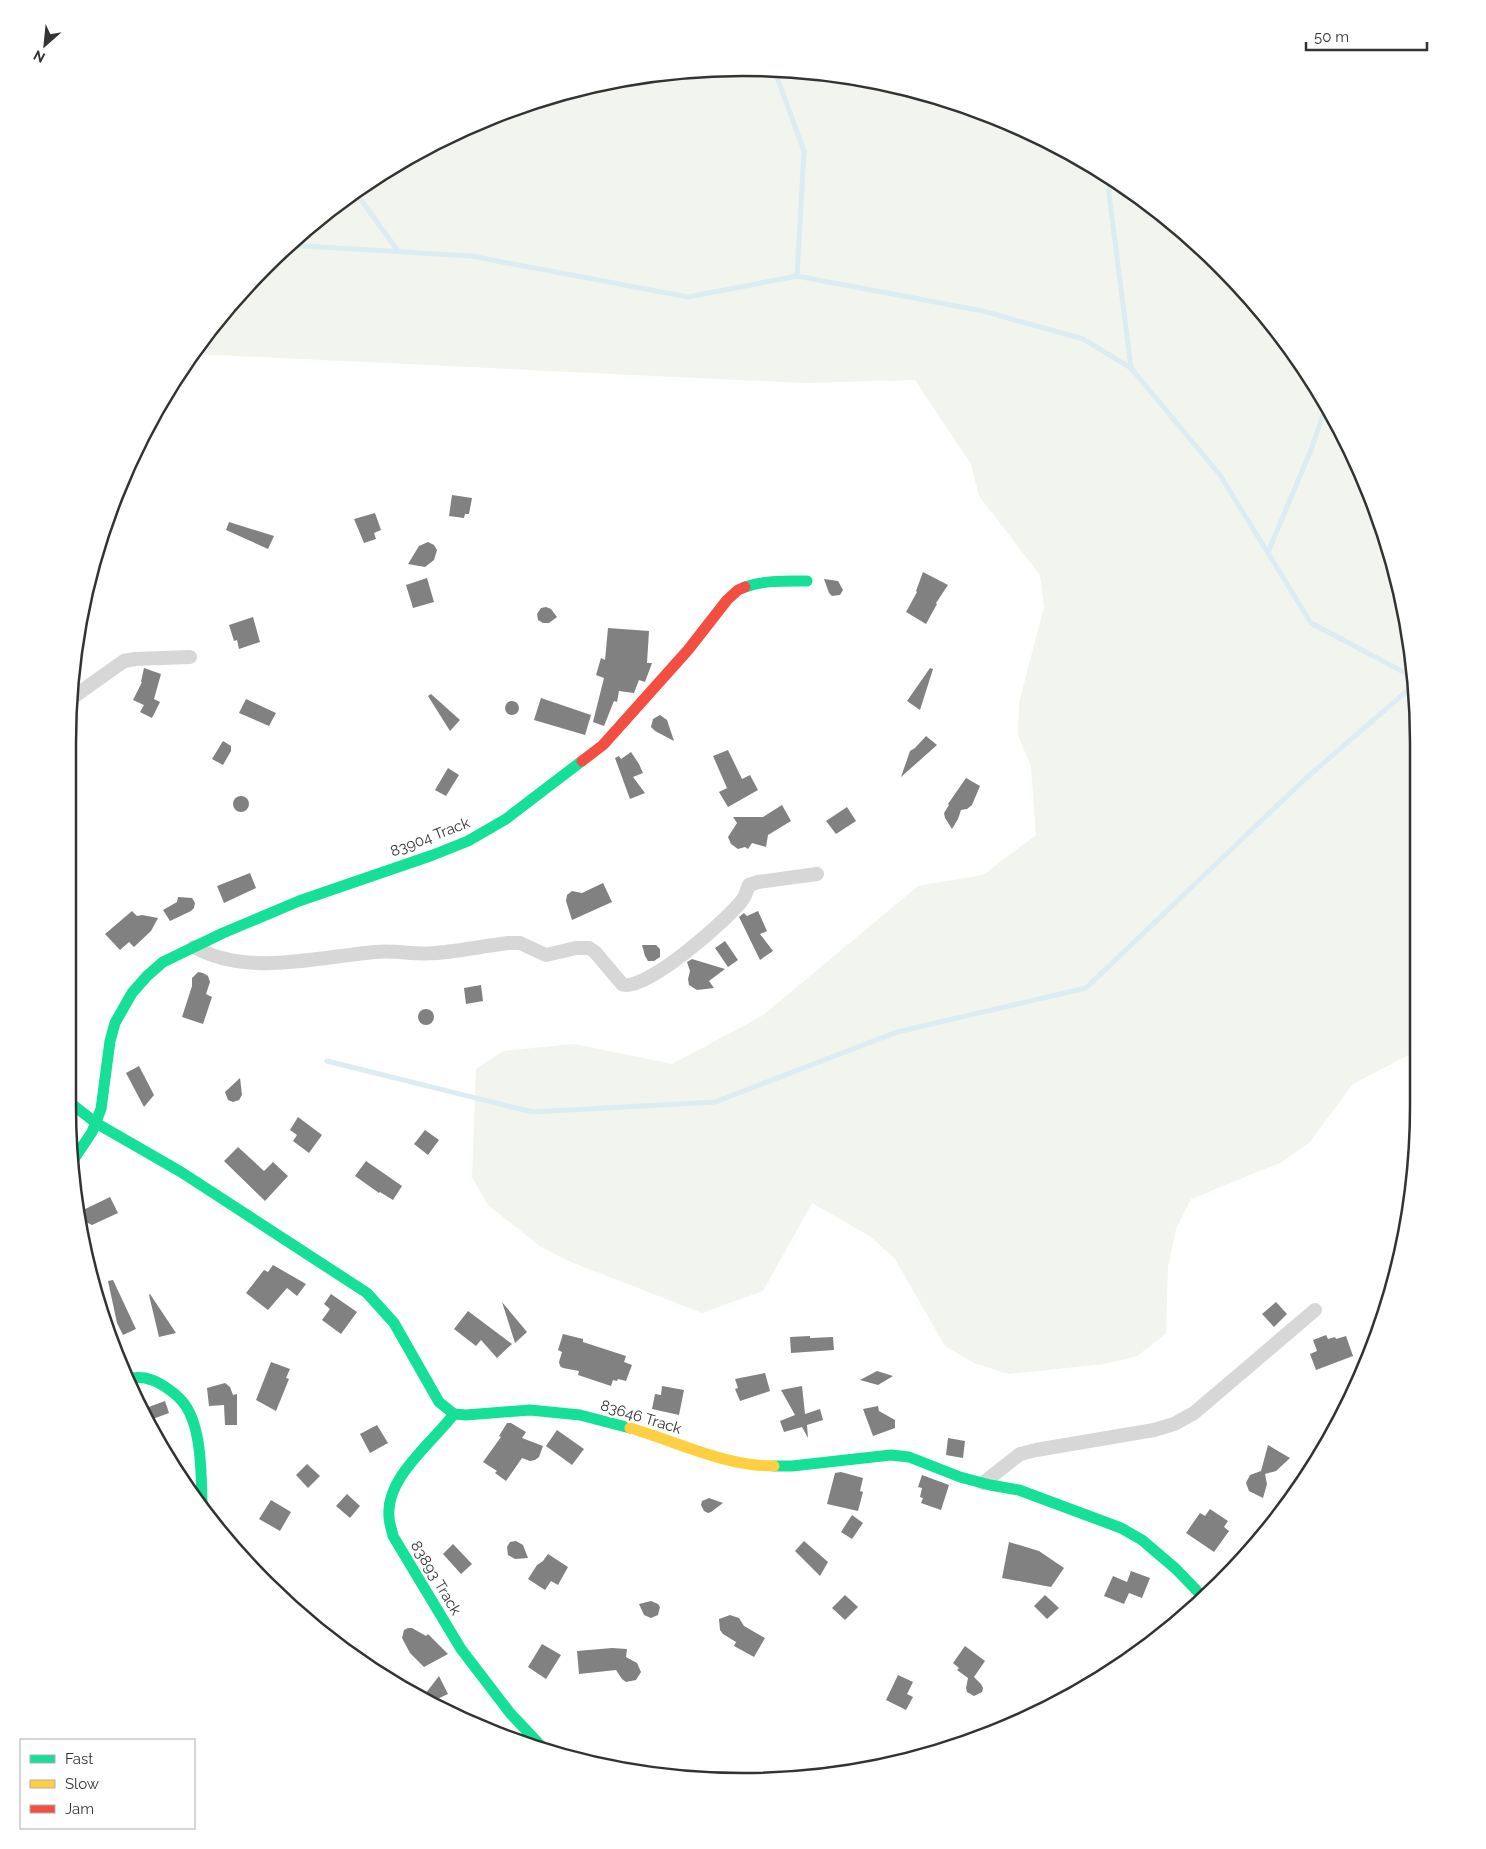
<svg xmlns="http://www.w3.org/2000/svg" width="1486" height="1849" viewBox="0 0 1486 1849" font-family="Raleway,sans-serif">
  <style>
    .green { fill: #f1f5ed }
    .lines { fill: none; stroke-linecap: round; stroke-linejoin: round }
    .stream { stroke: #ddebf3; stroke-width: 5 }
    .building { fill: #818181 }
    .street { stroke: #d7d7d7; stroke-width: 14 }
    .fast { stroke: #16e098; stroke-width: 11 }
    .slow { stroke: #ffcf43; stroke-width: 11 }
    .jam { stroke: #f24e42; stroke-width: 11 }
    .labels { text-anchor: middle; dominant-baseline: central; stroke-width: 5; stroke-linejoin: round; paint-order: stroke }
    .street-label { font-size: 15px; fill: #333; stroke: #fff }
    .rim { fill: none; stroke: #333; stroke-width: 2.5 }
  </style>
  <rect width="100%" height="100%" fill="#fff"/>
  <!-- green -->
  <path class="green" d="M787,69L918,91L1042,137L1154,207L1251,298L1328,406L1383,526L1417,699L1418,1050L1353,1084L1309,1143L1282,1162L1191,1199L1176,1229L1168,1267L1166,1334L1137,1356L1105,1364L1008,1374L974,1363L945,1346L895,1259L871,1237L812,1203L763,1291L702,1313L571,1262L541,1247L488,1205L472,1177L476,1069L503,1051L574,1044L672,1064L762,1016L918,886L983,875L1036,835L1031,766L1018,736L1019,703L1044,607L1040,575L979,496L971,464L915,380L803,383L195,354L235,298L298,235L406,158L526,103L655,73Z"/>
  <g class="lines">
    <!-- stream -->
    <g class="stream">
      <path d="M774,69L804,151L797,276"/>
      <path d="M1110,179L1109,194L1131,368"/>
      <path d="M356,193L398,251"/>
      <path d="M287,245L471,256L688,297L797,276L983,311L1083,339L1131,368L1220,475L1311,623L1413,677"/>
      <path d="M1268,552L1311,450L1327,403"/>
      <path d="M327,1061L532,1112L715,1102L897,1032L1086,988L1305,779L1414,685"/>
    </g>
  </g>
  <!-- building -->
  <g class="building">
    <path d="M452,495L472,498L469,514H465L464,518L449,516Z"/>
    <path d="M375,513L381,530L374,533L376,539L364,543L354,519Z"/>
    <path d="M229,522L274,536L268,549L226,530Z"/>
    <path d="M428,542L434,545L437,550L434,560L425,567L408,564L419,546Z"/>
    <path d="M923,572L948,585L936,603L937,604L926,624L906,612L917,592L916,591Z"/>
    <path d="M427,578L434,602L413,608L406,585Z"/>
    <path d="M824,579L838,581L843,590L840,595L832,596L829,593Z"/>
    <path d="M546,607L551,609L557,617L549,623H543L538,620L537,614L541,608Z"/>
    <path d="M253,617L260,642L239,649L237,640L234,641L229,625Z"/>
    <path d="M608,628L649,631L647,663H652L645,682L639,680L634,693L619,691L617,702L614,701L604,726L593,722L604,678L596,675L601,658L605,660Z"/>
    <path d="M144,668L161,674L154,699L160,702L152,718L140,712L144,705L133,700L142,682H141Z"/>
    <path d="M930,668L933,669L920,710L907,701Z"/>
    <path d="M431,694L460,720L450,731L428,696Z"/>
    <path d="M541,698L591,715L585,735L534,720Z"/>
    <path d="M246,699L276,713L269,726L239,713Z"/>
    <circle cx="512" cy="708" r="7"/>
    <path d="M660,715L667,720L674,741L655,731L651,727L653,719Z"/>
    <path d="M926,736L937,745L901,777L910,751L915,748Z"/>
    <path d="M223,741L231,746V751L223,765L212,759Z"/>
    <path d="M728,750L742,779L750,775L758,790L728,807L719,792L727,788L713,756Z"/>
    <path d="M631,752L639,764L643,773L633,777L645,793L630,799L615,758L619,756L621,759Z"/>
    <path d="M448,768L459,775L446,796L435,790Z"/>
    <path d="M966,778L980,786L972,805L967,809L961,810L958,819L952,829L945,818L944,813L949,805L948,804Z"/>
    <circle cx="241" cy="804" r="8"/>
    <path d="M782,805L791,821L768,835L766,847L752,843L748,849L745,847L738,849L731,844L728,837L737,823L733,817H763Z"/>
    <path d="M847,807L856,821L836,834L826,821Z"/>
    <path d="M250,873L256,888L224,903L217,886Z"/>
    <path d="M603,883L612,902L572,920L566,901L567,895L572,891L582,893Z"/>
    <path d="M178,897L192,898L195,903L194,908L191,911L170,921L163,910L177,902Z"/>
    <path d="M132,911L137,916L142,915L158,918L151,931L134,947L129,942L120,950L105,934Z"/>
    <path d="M758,911L767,931L760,934L773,951L760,960L739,917L744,913L747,916Z"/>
    <path d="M725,941L738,960L728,967L715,948Z"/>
    <path d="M642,945H656L660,949V957L654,961H648L645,956Z"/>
    <path d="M692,959L725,969L709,981L714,988L697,990L689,985L688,979L690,971L687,962Z"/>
    <path d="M198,972L203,973L208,976L210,982L206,994L212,997L203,1024L182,1017L192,986V978Z"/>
    <path d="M481,985L483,1001L466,1004L464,988Z"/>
    <circle cx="426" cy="1017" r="8"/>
    <path d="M139,1066L154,1095L144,1107L126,1073Z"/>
    <path d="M240,1078L242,1095L239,1100L233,1102L228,1100L225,1092Z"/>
    <path d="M298,1117L322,1135L309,1153L293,1141L297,1135L290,1130Z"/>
    <path d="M425,1130L439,1140L428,1155L414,1144Z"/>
    <path d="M238,1147L264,1171L273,1162L288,1176L265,1201L224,1161Z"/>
    <path d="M366,1161L402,1186L393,1200L380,1192L379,1193L355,1176Z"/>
    <path d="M110,1197L118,1213L92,1225L86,1222L81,1211Z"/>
    <path d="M273,1265L306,1284L297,1296L287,1288L268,1310L246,1293L264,1270L268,1272Z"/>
    <path d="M113,1280L136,1329L123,1335L117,1323L108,1281Z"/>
    <path d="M150,1294L176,1333L159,1337L149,1295Z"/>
    <path d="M331,1294L357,1312L341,1334L322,1320L330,1309L324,1304Z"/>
    <path d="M502,1302L527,1332L515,1343Z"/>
    <path d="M1276,1302L1287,1314L1274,1327L1262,1314Z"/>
    <path d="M468,1311L512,1344L497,1358L481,1340L476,1346L454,1329Z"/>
    <path d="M563,1334L583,1339V1342L626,1356L624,1362L632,1365L626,1381L618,1379L617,1381L613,1380L611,1386L578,1375L579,1371L563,1368L560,1366L559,1362L562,1352L558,1350Z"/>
    <path d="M1326,1335L1328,1339L1335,1337L1336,1339L1346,1336L1353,1356L1316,1370L1310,1354L1317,1351L1313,1340Z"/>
    <path d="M810,1336V1338L833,1337L834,1350L791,1353L790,1337Z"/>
    <path d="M271,1362L290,1369L286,1378L289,1379L276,1411L256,1400Z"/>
    <path d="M877,1371L893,1376L878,1385L860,1380Z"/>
    <path d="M765,1373L770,1391L740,1401L735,1389L738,1388L735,1379Z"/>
    <path d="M225,1383L230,1387L233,1395L237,1394V1425H225L224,1405L209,1406L207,1388Z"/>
    <path d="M662,1386L684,1390L679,1415L652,1409L655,1394L661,1395Z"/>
    <path d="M802,1386L805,1414L820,1409L823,1420L807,1425L808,1438L802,1427L784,1432L780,1421L795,1415L781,1390Z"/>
    <path d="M165,1401L169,1413L150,1420L146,1408Z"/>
    <path d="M878,1406L879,1411L895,1420V1428L873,1436L863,1409Z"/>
    <path d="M507,1423H511L526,1432L522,1438L543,1446L539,1457L535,1460L530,1461L522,1458L506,1481L495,1473L497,1471L483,1462L501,1437L499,1436Z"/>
    <path d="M377,1425L388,1443L370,1453L360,1434Z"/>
    <path d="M557,1430L584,1449L572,1465L546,1446Z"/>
    <path d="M948,1438L965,1441L963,1458L946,1455Z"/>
    <path d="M1268,1445L1290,1458L1276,1471L1265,1474L1267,1484L1263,1498L1249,1491L1246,1483L1250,1475L1261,1471Z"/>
    <path d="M307,1464L320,1476L308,1488L296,1475Z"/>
    <path d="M841,1472L863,1478L860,1491L863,1492L858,1511L827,1504L835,1473Z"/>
    <path d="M922,1475L949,1485L941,1510L921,1503L923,1498L920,1497L922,1488L918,1487Z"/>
    <path d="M347,1494L360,1506L350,1518L336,1506Z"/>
    <path d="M709,1498L723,1503L711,1512L708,1513L704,1511L701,1505L702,1501Z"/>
    <path d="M271,1500L291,1512L280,1531L259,1519Z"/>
    <path d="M1210,1509L1228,1521L1224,1527L1229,1531L1214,1552L1186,1533L1200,1513L1205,1516Z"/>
    <path d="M852,1515L863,1523L852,1539L841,1532Z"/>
    <path d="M516,1541L523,1545L528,1558L515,1559L508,1555L507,1547L510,1542Z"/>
    <path d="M804,1541L828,1562L820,1576L795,1551Z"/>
    <path d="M1009,1542L1039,1551L1064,1568L1051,1587L1002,1578Z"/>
    <path d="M453,1544L472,1564L461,1574L443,1554Z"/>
    <path d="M548,1554L568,1567L558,1585L551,1581L545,1590L528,1579L537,1565L543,1561Z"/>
    <path d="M1131,1571L1150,1578L1142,1598L1129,1593L1124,1604L1104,1596L1113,1576L1127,1582Z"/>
    <path d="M845,1595L858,1607L845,1620L832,1608Z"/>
    <path d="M1045,1595L1059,1608L1047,1619L1034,1606Z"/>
    <path d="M651,1601L658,1604L660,1607L658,1615L651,1618L644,1615L639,1604Z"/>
    <path d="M730,1615L739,1618L744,1626L765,1638L754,1657L734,1646L736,1642L723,1634L720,1630L719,1619Z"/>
    <path d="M408,1628H412L426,1636L428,1634L448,1654L424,1667L410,1653L402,1638L404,1630Z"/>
    <path d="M542,1644L561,1655L546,1679L528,1667Z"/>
    <path d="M965,1646L985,1661L974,1677L981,1684L983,1688L982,1692L974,1696L967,1692L966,1688L968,1678L957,1670L959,1668L953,1663Z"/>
    <path d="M612,1648L627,1649L626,1657L637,1663L641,1672L636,1680L626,1682L622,1679L616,1670L579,1674L577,1651Z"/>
    <path d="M898,1675L913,1682L907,1694L913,1697L906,1710L886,1700Z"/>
    <path d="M439,1676L448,1694L431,1702L422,1698Z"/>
  </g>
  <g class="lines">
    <!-- street -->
    <g class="street">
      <path d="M69,700L124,661L135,659L190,657"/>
      <path d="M194,947C248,977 317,957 375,952C395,950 415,955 436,953C460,951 484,946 508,943H520L546,955L576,948H589L595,952L622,984C642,995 730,918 743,899C746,895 747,889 749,885L758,882L817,874"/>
      <path d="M983,1483L1020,1454L1036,1450L1154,1430L1174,1424L1194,1413L1315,1310"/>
    </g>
    <!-- fast -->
    <g class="fast">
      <path d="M745,587C765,580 786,581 807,581"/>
      <path d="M68,1101L96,1123L181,1172L367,1293L394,1323L439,1402L454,1414L466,1415L530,1410L580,1415L630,1428"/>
      <path d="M74,1159L92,1132L101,1109L110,1041L115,1023L132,993L147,976L163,962L223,933L299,901L433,855L468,841L506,819L582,761"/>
      <path d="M131,1378C143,1376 154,1379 164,1386C170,1390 177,1395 182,1401C202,1424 201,1473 202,1502"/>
      <path d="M454,1414C432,1443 385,1478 389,1517C389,1523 392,1530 393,1536L461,1649L510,1713L543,1748"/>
      <path d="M774,1466H792L891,1455L909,1457L960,1477L990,1485L1019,1490L1121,1528L1142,1540L1176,1569L1203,1597"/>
    </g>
    <!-- slow -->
    <path class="slow" d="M630,1428C678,1442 724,1466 774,1466"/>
    <!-- jam -->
    <path class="jam" d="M582,761L603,745L688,650L727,600L738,590L745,587"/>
  </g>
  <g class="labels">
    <!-- street labels -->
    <g class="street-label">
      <text transform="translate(430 837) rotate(-21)">83904 Track</text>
      <text transform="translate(641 1417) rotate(17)">83646 Track</text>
      <text transform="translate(436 1578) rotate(59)">83893 Track</text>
    </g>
  </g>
  <!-- crop -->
  <path d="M0 0H1486V1849H0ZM743 76H743A667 667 0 0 1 1410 743V1106A667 667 0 0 1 743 1773H743A667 667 0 0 1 76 1106V743A667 667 0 0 1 743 76Z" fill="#fff" fill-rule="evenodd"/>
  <path class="rim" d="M743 76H743A667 667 0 0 1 1410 743V1106A667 667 0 0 1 743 1773H743A667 667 0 0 1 76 1106V743A667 667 0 0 1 743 76Z"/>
  <!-- legend -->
  <rect x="20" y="1739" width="175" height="90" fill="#ffffff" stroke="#adadad"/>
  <rect x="30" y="1755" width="25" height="8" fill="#16e098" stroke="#adadad"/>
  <text x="65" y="1764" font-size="15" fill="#333333">Fast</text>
  <rect x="30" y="1780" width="25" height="8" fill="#ffcf43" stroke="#adadad"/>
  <text x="65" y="1789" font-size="15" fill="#333333">Slow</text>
  <rect x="30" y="1805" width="25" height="8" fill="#f24e42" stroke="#adadad"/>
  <text x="65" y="1814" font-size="15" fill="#333333">Jam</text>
  <!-- north arrow -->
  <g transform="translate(45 45) rotate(207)" stroke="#ffffff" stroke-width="4" paint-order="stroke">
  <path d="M0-4L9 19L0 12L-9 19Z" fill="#333333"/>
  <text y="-8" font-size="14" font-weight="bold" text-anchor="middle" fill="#333333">N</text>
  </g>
  <!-- scale -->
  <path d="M1306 42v8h121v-8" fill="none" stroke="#333333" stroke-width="2.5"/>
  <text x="1314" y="42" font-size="15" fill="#333333" stroke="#ffffff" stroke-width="4" paint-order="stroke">50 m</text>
</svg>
